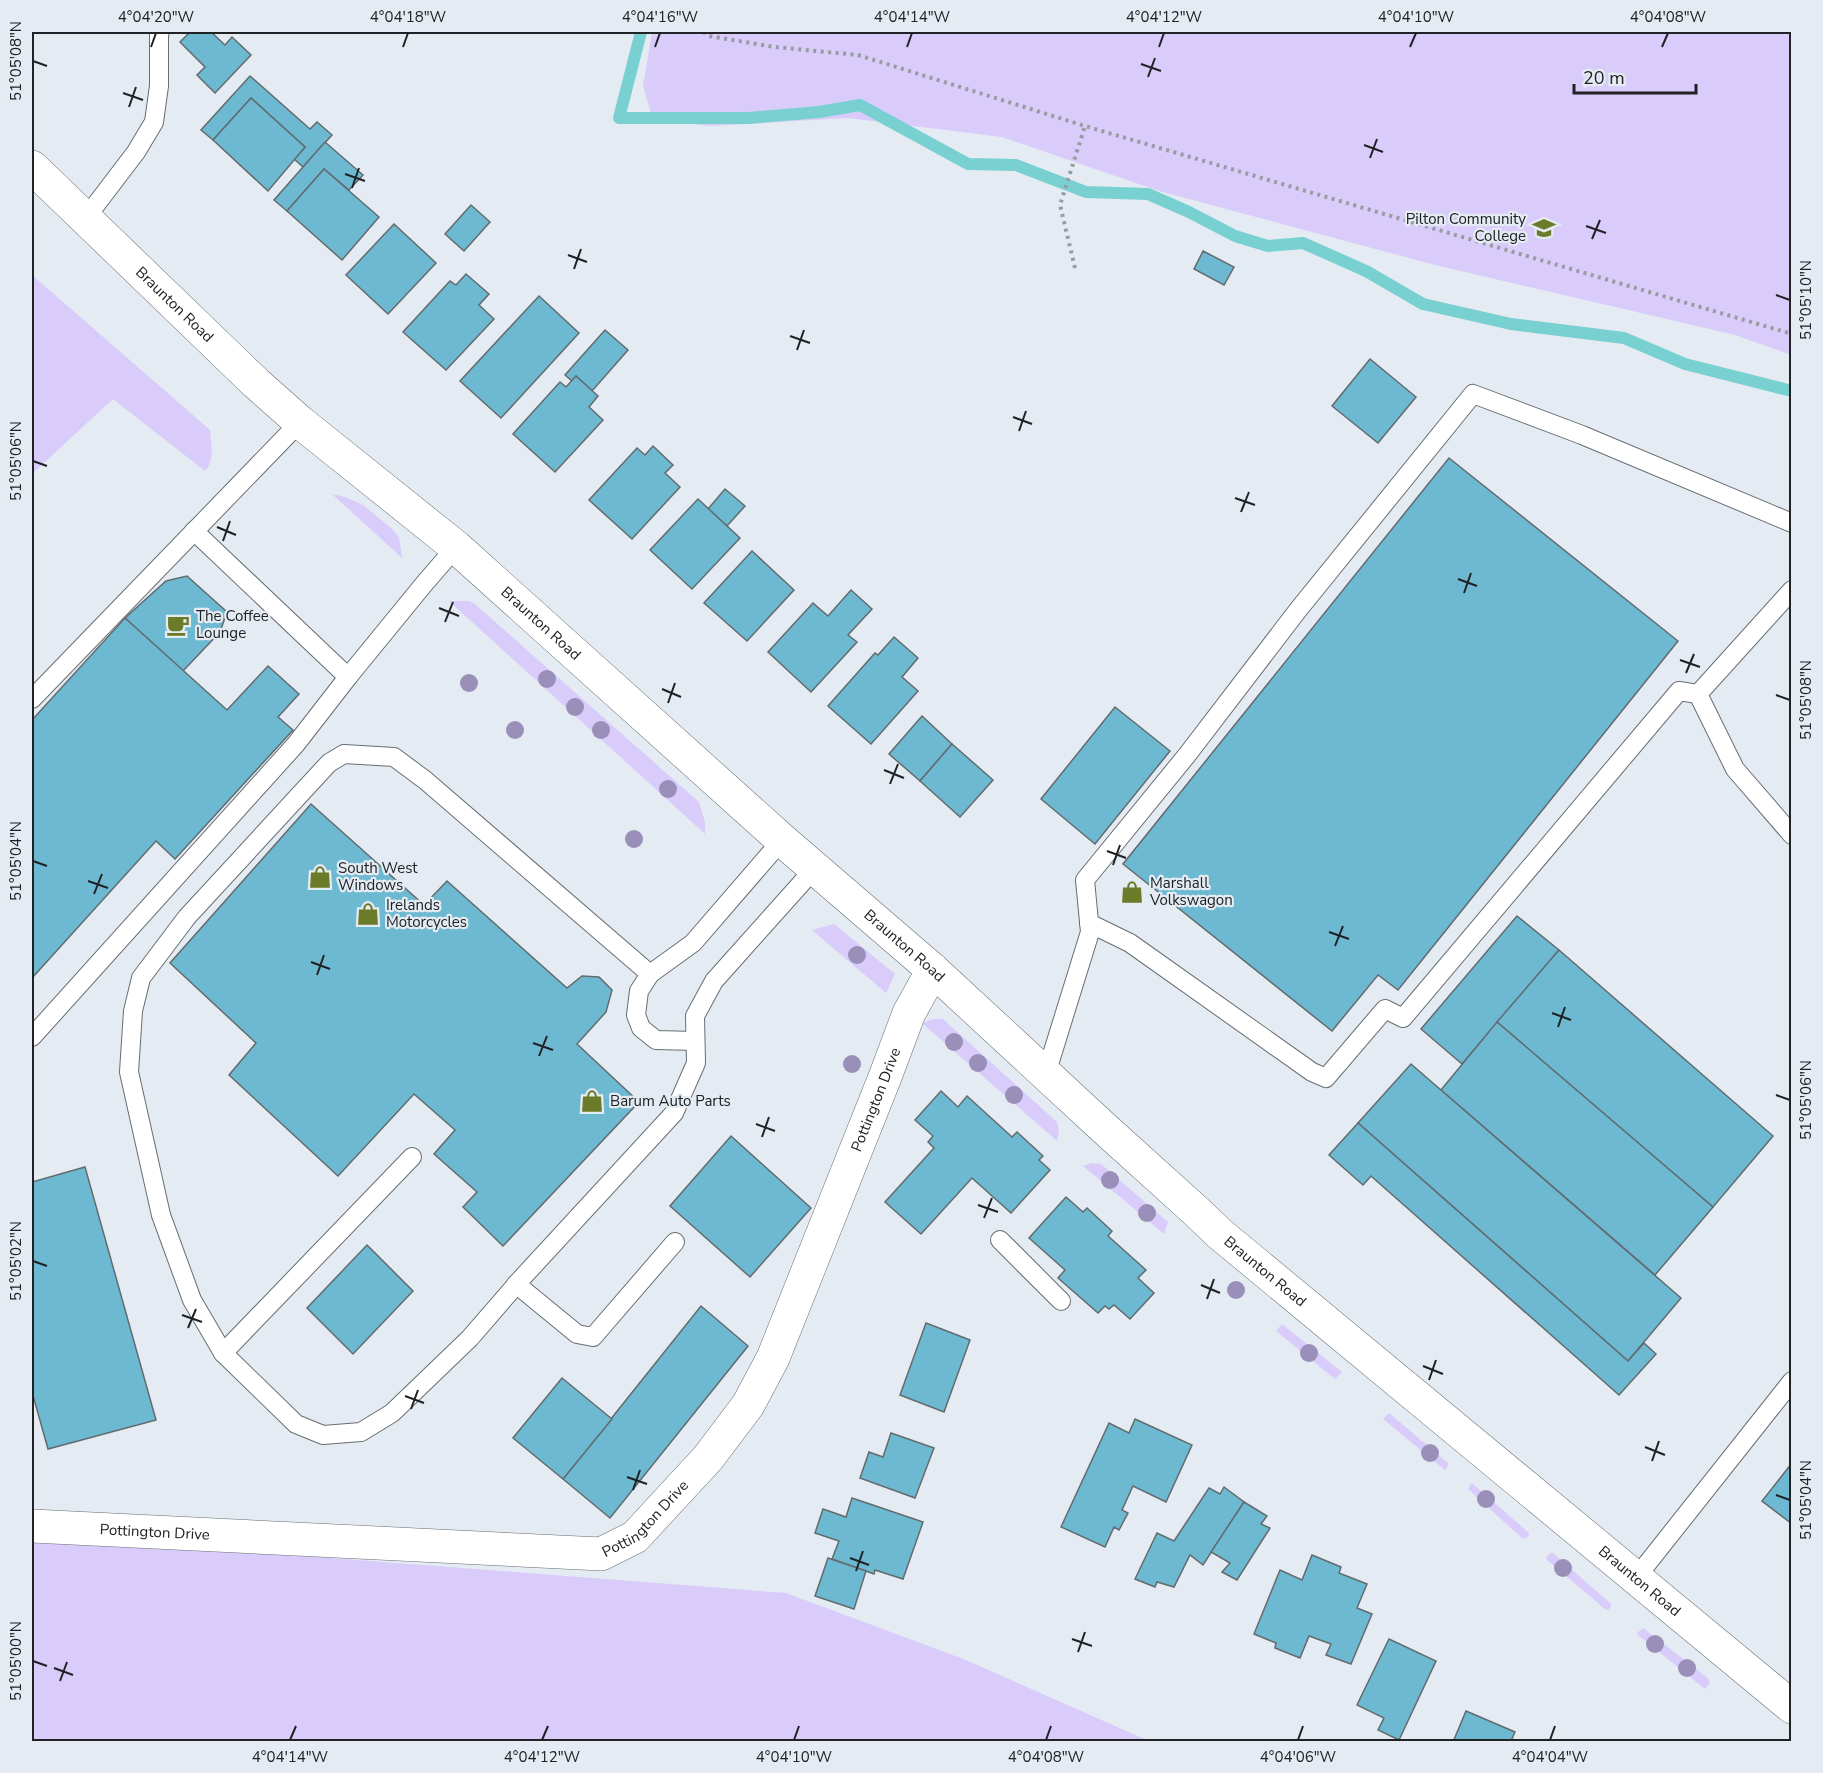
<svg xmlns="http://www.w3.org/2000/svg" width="1823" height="1773" viewBox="0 0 1823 1773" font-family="'Nunito Sans',sans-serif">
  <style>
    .green { fill: #d9ccfa }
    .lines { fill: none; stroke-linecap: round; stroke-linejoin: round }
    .stream { stroke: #79d0d0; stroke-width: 12 }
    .building { fill: #6db9d2; stroke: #626b6e; stroke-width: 1.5 }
    .lane-casing { stroke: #676e73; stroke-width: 20 }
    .street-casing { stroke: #676e73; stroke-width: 34 }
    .secondary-casing { stroke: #676e73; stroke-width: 34 }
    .path { stroke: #979ca1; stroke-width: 4; stroke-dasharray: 3 4.5; stroke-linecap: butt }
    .lane { stroke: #fff; stroke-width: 18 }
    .street { stroke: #fff; stroke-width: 33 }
    .secondary { stroke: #fff; stroke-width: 33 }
    .tree { fill: #9a8fb9 }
    .ticks { fill: none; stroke: #202225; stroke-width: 2 }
    .labels { text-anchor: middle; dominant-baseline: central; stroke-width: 4.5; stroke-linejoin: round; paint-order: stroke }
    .poi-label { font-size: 15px; fill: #202225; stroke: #e4ebf2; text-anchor: start }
    .street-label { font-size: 15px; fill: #202225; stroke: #e4ebf2 }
    .neatline { fill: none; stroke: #202225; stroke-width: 2 }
    .ticks-label { font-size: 15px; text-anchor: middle; fill: #202225 }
  </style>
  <rect width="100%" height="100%" fill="#e4ebf2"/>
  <!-- green -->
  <g class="green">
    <path d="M652,32H1791V355L1735,335L1435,265L1159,191L1002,137L848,118L711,126L653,120L643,86Z"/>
    <path d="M32,275L210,430C211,443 215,462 205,471L113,399L32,474Z"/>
    <path d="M332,494L345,497L363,505L393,530L399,537L402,558Z"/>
    <path d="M449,601H469L475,604L699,802L705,822V834Z"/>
    <path d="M834,924L895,974L886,993L812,930Z"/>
    <path d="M934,1019H943L1057,1122L1059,1131L1057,1141L922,1023Z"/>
    <path d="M1091,1163L1101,1164L1168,1222L1164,1234L1083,1166Z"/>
    <path d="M1282,1324L1342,1372L1335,1379L1276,1331Z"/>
    <path d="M1389,1413L1449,1464L1445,1470L1383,1419Z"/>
    <path d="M1471,1483L1473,1484L1529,1533L1528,1537L1523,1539L1468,1489Z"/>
    <path d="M32,1541L228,1550L786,1593L966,1660L1149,1741L32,1742Z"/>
    <path d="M1550,1553H1553L1611,1604V1607L1608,1610L1605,1609L1546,1559Z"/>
    <path d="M1643,1628L1708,1678L1710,1682L1705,1689L1638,1635L1637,1633Z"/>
  </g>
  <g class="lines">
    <!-- stream -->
    <path class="stream" d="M641,32L619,118H748L819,112L860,105L968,164L1016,165L1086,192L1148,194L1189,212L1235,236L1268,246L1303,243L1366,271L1423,304L1511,324L1624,338L1685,364L1792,391"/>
  </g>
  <!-- building -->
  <g class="building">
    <path d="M190,32H211L225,45L232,37L251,55L215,93L197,75L205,67L180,42Z"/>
    <path d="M250,76L310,129L317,122L332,135L303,167L294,159L305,147L251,98L213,140L201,130Z"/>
    <path d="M251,98L305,147L268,191L213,140Z"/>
    <path d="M325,142L363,175L349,190L324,169L287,211L274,200Z"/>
    <path d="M324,169L379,217L342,260L287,211Z"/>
    <path d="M471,205L490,222L464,251L445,234Z"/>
    <path d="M394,224L436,263L388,314L346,275Z"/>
    <path d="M1203,251L1234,267L1224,285L1194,269Z"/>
    <path d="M466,274L489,294L479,305L494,319L446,370L403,332L450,281L456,285Z"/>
    <path d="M539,296L579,333L501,418L460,381Z"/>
    <path d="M605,330L628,350L592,391L576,376L572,381L565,375Z"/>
    <path d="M1370,359L1416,397L1378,443L1332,406Z"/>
    <path d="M576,376L598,396L589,407L603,420L555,472L513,434L560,382L566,387Z"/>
    <path d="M653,446L673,465L665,473L680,487L632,539L589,500L637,448L645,455Z"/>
    <path d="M1449,458L1678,641L1398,990L1378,975L1332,1031L1123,864Z"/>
    <path d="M725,489L745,506L727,526L708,509Z"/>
    <path d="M698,499L740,538L692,589L650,550Z"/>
    <path d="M752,551L794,590L747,641L704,603Z"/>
    <path d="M187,576L227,612L220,632L183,671L125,618L166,581Z"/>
    <path d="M851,590L872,609L848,635L857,642L811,692L768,652L813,603L828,616Z"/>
    <path d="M125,618L227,710L268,666L299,694L278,717L293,730L175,859L156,841L32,978V720Z"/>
    <path d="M894,637L918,658L902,677L918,691L871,744L828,706L875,653L878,655Z"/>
    <path d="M1115,707L1170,751L1095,844L1041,799Z"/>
    <path d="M922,716L952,744L920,781L889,754Z"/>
    <path d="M952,744L993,780L960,817L920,781Z"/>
    <path d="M311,804L424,905L447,881L567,988L582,976L599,977L612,990L606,1012L577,1044L639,1102L503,1246L463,1207L477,1192L434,1154L455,1130L414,1094L338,1176L229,1075L256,1043L170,963Z"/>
    <path d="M1517,916L1559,950L1462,1064L1421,1029Z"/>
    <path d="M1559,950L1773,1136L1713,1207L1497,1022Z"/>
    <path d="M1497,1022L1713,1207L1655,1275L1441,1090Z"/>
    <path d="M1411,1064L1681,1298L1628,1361L1358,1123Z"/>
    <path d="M941,1091L958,1107L967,1096L1012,1137L1017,1132L1043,1156L1039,1160L1050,1170L1011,1213L972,1178L921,1234L885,1202L934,1148L928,1142L933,1136L915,1120Z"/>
    <path d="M1358,1123L1628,1361L1644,1343L1656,1354L1619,1395L1371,1176L1363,1185L1329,1155Z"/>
    <path d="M731,1136L811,1208L750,1277L670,1206Z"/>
    <path d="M85,1167L156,1420L48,1449L32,1392V1182Z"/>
    <path d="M1066,1197L1083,1212L1087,1208L1112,1231L1108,1236L1146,1270L1138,1278L1154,1293L1130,1319L1114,1305L1109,1309L1105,1306L1098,1313L1058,1278L1065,1270L1029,1238Z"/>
    <path d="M367,1245L413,1291L353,1354L307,1308Z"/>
    <path d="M701,1306L748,1346L610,1518L563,1479Z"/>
    <path d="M926,1323L970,1340L944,1412L900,1395Z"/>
    <path d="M562,1378L612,1419L563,1479L513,1438Z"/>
    <path d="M1135,1419L1192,1445L1166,1502L1133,1486L1122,1510L1128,1513L1119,1530L1114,1527L1105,1547L1061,1527L1109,1423L1129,1433Z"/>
    <path d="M891,1433L934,1448L915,1498L860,1478L869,1452L883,1457Z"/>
    <path d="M1792,1463V1524L1762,1501Z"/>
    <path d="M1224,1487L1244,1502L1203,1565L1190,1555L1174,1587L1157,1582L1155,1587L1135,1579L1157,1533L1174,1541L1209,1488L1220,1494Z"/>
    <path d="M852,1498L923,1522L903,1579L875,1570L874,1574L832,1559L839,1541L815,1533L823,1509L846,1517Z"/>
    <path d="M1244,1502L1267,1516L1261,1524L1270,1528L1237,1580L1222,1572L1230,1563L1211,1552Z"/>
    <path d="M1312,1555L1341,1567L1339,1573L1367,1584L1357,1608L1372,1614L1351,1664L1326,1655L1331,1644L1309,1636L1300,1658L1275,1648L1276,1643L1254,1634L1280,1570L1302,1580Z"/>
    <path d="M828,1558L866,1571L854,1609L815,1596Z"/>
    <path d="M1389,1639L1436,1661L1399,1740L1378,1730L1384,1718L1357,1705Z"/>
    <path d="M1466,1711L1515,1732L1511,1741L1513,1742H1453Z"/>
  </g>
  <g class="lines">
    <!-- lane casing -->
    <g class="lane-casing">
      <g id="lane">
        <path d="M85,219L136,152L154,122L159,86V33L160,32"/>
        <path d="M194,531L348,677L424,584L456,547"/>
        <path d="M1698,694L1735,769L1792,835"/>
        <path d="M1698,694L1792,590"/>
        <path d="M32,699L300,422"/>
        <path d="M1089,923L1130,943L1312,1072L1326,1078L1385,1009L1403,1018L1679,691L1698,694"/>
        <path d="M650,974L425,780L394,757L344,754L329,763L187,917L141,978L133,1011L129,1072L161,1215L192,1300L223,1353L296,1424L323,1435L361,1432L392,1413L470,1338L521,1279L674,1113L696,1063L695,1016L714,981L815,868"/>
        <path d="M32,1037L296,744L348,677"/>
        <path d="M695,1041L656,1040L641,1028L636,1015L639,991L650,974L693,943L782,840"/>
        <path d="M1046,1074L1090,932L1085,880L1187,755L1298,610L1473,394L1582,435L1792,523"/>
        <path d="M1000,1240L1061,1301"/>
        <path d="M516,1284L577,1334L593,1337L675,1242"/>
        <path d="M223,1353L412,1157"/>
        <path d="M1635,1579L1792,1381"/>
      </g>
    </g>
    <!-- street casing -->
    <g class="street-casing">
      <g id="street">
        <path id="s1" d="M32,1526L601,1554L635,1537L708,1458L748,1405L773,1358L885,1077L909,1013L933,970"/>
      </g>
    </g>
    <!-- secondary casing -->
    <g class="secondary-casing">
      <g id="secondary">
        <path id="s2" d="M32,167L256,383L300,422L456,547L782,840L933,970L1104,1128L1197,1212L1220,1234L1792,1707"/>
      </g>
    </g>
    <!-- path -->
    <g class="path">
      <path d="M703,32L709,36L775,47L858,55L1085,126L1792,334"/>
      <path d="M1075,268L1060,205L1085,126"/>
    </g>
    <!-- lane -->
    <use href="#lane" class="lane"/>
    <!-- street -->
    <use href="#street" class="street"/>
    <!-- secondary -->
    <use href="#secondary" class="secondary"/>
  </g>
  <!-- trees -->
  <g class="tree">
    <circle cx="547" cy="679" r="9"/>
    <circle cx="469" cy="683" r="9"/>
    <circle cx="575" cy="707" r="9"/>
    <circle cx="515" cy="730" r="9"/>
    <circle cx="601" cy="730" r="9"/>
    <circle cx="668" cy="789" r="9"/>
    <circle cx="634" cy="839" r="9"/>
    <circle cx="857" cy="955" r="9"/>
    <circle cx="954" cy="1042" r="9"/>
    <circle cx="978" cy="1063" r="9"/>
    <circle cx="852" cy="1064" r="9"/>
    <circle cx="1014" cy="1095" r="9"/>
    <circle cx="1110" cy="1180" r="9"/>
    <circle cx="1147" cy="1213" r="9"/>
    <circle cx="1236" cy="1290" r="9"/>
    <circle cx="1309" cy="1353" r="9"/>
    <circle cx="1430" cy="1453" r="9"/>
    <circle cx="1486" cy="1499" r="9"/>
    <circle cx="1563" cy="1568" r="9"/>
    <circle cx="1655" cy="1644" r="9"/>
    <circle cx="1687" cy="1668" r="9"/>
  </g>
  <!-- ticks -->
  <path class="ticks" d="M151,47L156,33M403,47L408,33M655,47L660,33M907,47L912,33M1159,47L1164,33M1410,47L1416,33M1662,47L1668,33M33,61L47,66M1141,64L1161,71M1148,77L1155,58M123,93L143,100M129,107L136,87M1364,145L1383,152M1370,158L1377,139M345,174L365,181M352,188L359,168M1586,226L1606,233M1592,239L1600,220M568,255L587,262M574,269L581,249M1776,295L1790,300M790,336L810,343M797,350L804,330M1013,417L1032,424M1019,431L1026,411M33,461L47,466M1235,498L1255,505M1241,512L1249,492M217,527L236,535M223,541L230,521M1458,579L1477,586M1464,593L1471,573M439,608L459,616M445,622L453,602M1680,660L1700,667M1686,673L1694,654M662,689L681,697M1776,695L1790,700M668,703L675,683M884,770L904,778M890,784L898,764M1107,851L1126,858M33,861L47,866M1113,865L1120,845M88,881L108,888M94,894L102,874M1329,932L1349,939M1335,946L1343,926M311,962L330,969M317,975L324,955M1552,1013L1571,1020M1558,1027L1565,1007M533,1043L553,1050M539,1056L547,1036M1776,1095L1790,1100M756,1124L775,1131M762,1137L769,1117M978,1205L998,1212M984,1218L992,1198M33,1261L47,1266M1201,1285L1220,1293M1207,1299L1214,1279M182,1315L202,1322M188,1328L196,1309M1423,1366L1443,1374M1429,1380L1436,1360M405,1396L424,1403M411,1409L418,1390M1645,1447L1665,1455M1652,1461L1659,1441M627,1477L647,1484M633,1490L640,1470M1776,1495L1790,1500M850,1558L869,1565M856,1571L863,1551M1072,1639L1092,1646M1078,1652L1085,1632M33,1661L47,1666M54,1668L73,1675M60,1681L67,1662M290,1740L296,1726M542,1740L548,1726M794,1740L799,1726M1046,1740L1051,1726M1298,1740L1303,1726M1550,1740L1555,1726"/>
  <!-- icons -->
  <defs>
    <g id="school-bare" transform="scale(1.8)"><path d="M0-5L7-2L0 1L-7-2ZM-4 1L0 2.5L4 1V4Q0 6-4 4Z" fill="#6b7b29" stroke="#e4ebf2" stroke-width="2.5" paint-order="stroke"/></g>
    <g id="cafe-bare" transform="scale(1.8)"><path d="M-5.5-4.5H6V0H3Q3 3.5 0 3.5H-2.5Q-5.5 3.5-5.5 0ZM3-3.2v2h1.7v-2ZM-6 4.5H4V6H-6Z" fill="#6b7b29" stroke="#e4ebf2" stroke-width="2.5" paint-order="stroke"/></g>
    <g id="shop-bare" transform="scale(1.8)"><path d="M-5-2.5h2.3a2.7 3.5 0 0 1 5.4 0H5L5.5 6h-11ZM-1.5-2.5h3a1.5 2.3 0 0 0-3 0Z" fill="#6b7b29" stroke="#e4ebf2" stroke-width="2.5" paint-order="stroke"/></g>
  </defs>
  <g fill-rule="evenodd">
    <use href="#school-bare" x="1544" y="228"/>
    <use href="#cafe-bare" x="178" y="625"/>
    <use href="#shop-bare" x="320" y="877"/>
    <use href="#shop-bare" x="1132" y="892"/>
    <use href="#shop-bare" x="368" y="914"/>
    <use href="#shop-bare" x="592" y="1101"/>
  </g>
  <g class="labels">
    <!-- poi labels -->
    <g class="poi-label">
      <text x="1526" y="219" text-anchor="end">Pilton Community<tspan x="1526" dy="17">College</tspan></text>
      <text x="196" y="616">The Coffee<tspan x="196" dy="17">Lounge</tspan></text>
      <text x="338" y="868">South West<tspan x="338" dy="17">Windows</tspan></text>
      <text x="1150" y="883">Marshall<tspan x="1150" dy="17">Volkswagon</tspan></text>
      <text x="386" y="905">Irelands<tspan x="386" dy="17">Motorcycles</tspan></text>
      <text x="610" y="1101">Barum Auto Parts</text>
    </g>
    <!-- street labels -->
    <g class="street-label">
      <text stroke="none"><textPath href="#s2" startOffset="198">Braunton Road</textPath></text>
      <text stroke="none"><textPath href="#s2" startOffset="684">Braunton Road</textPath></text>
      <text stroke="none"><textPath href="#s2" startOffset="1170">Braunton Road</textPath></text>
      <text stroke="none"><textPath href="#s1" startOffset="1113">Pottington Drive</textPath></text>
      <text stroke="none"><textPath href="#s2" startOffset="1656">Braunton Road</textPath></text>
      <text stroke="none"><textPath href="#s1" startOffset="627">Pottington Drive</textPath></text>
      <text stroke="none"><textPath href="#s1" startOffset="123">Pottington Drive</textPath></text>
      <text stroke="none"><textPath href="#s2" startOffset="2142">Braunton Road</textPath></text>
    </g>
  </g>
  <!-- border -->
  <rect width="1823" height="1773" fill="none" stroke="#e4ebf2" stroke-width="66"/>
  <!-- scale -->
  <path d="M1574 84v9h122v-9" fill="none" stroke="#202225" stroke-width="3"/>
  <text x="1583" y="84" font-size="18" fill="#202225" stroke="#e4ebf2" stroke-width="4.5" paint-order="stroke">20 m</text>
  <rect x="33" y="33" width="1757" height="1707" class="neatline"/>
  <g class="ticks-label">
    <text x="156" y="22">4°04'20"W</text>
    <text x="408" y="22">4°04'18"W</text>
    <text x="660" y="22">4°04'16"W</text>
    <text x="912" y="22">4°04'14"W</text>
    <text x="1164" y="22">4°04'12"W</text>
    <text x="1416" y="22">4°04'10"W</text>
    <text x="1668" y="22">4°04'08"W</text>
    <text transform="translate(16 61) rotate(-90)" y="5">51°05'08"N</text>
    <text transform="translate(1806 300) rotate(-90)" y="5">51°05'10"N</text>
    <text transform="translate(16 461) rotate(-90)" y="5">51°05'06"N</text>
    <text transform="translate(1806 700) rotate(-90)" y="5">51°05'08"N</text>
    <text transform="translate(16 861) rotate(-90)" y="5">51°05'04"N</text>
    <text transform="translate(1806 1100) rotate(-90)" y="5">51°05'06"N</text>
    <text transform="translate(16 1261) rotate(-90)" y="5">51°05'02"N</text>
    <text transform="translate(1806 1500) rotate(-90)" y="5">51°05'04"N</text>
    <text transform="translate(16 1661) rotate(-90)" y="5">51°05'00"N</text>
    <text x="290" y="1762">4°04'14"W</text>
    <text x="542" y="1762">4°04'12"W</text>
    <text x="794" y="1762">4°04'10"W</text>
    <text x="1046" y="1762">4°04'08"W</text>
    <text x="1298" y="1762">4°04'06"W</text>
    <text x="1550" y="1762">4°04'04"W</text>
  </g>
</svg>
